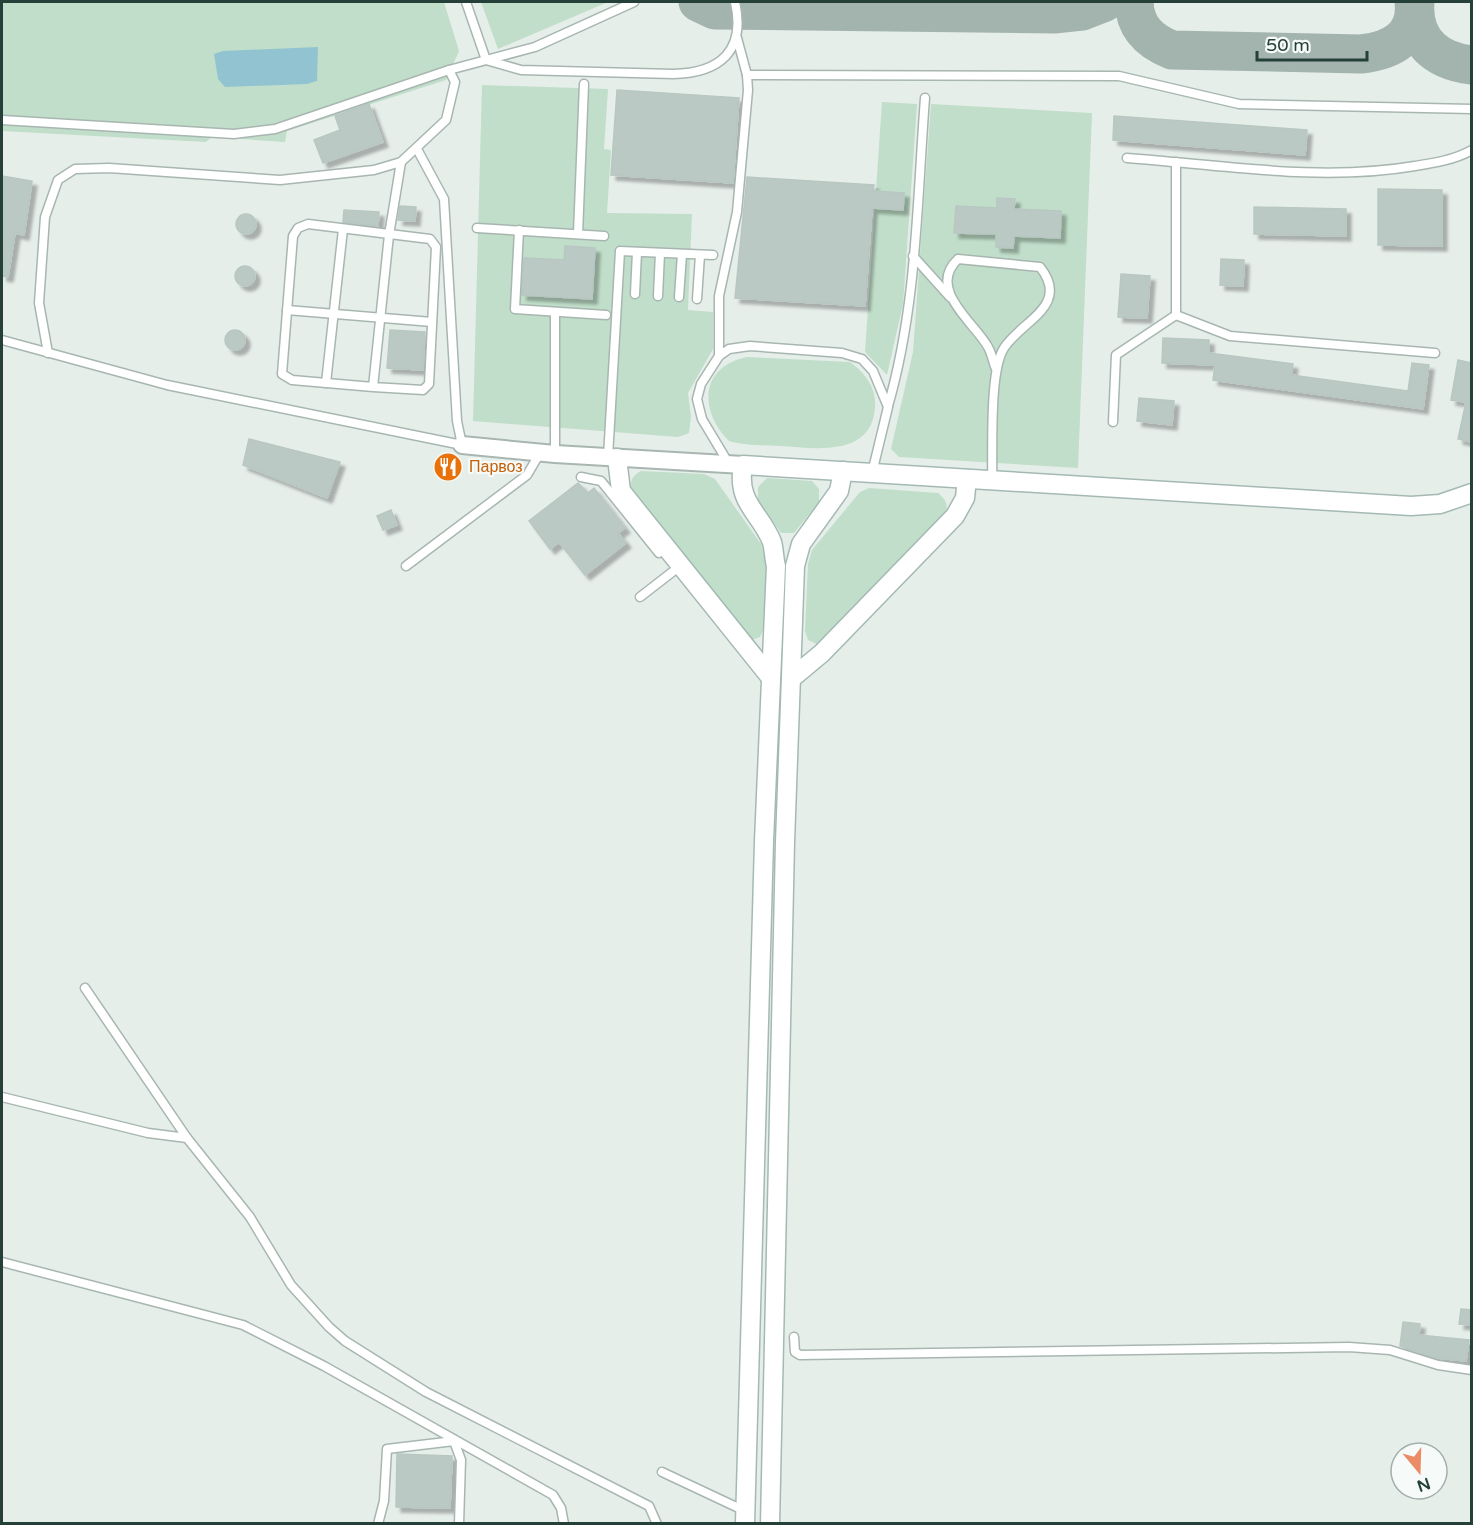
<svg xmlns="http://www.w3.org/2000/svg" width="1473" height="1525" viewBox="0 0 1473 1525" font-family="'Varela Round',sans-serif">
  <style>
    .green { fill: #c0dec9 }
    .water { fill: #91c4d0 }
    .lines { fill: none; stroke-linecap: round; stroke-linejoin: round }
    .taxiway { stroke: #a3b4af; stroke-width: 39 }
    .building { fill: #bbc9c4; stroke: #b8c7c2; stroke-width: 1.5; filter: url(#shadow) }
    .lane-casing { stroke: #a8b6b1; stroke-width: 11 }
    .street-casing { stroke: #a8b6b1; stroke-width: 20 }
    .secondary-casing { stroke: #a4b9b3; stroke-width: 21 }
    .lane { stroke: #fff; stroke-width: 8 }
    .street { stroke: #fff; stroke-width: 16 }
    .secondary { stroke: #fff; stroke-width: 18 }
    .labels { text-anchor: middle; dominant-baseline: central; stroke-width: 4.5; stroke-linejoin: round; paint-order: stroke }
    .food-label { font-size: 16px; fill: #c56008; stroke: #f6faf8; text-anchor: start }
  </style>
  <defs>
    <filter id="shadow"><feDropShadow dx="5" dy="5" stdDeviation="1.5" flood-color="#0004"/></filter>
  </defs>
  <rect width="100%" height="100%" fill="#e6eeea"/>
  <!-- green -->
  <g class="green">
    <path d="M2,2H444L459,51L446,80L287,131L285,142L212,137L206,142L2,131Z"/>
    <path d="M481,2H608L498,49Z"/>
    <path d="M482,85L608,89L604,149L611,150L607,213L692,214L688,310L713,312V349L688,393L691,416L689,433L678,437L473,421Z"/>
    <path d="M882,102L917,104L903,304L887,375L865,352Z"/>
    <path d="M931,104L1092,113L1078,468L899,457L891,449L913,352Z"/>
    <path d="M747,357L850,362C865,373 877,388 875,408C871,458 814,448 780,446C763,445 745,446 729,441C699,411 699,367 747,357Z"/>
    <path d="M641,471L704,474L715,479L761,544L766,561L764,628L760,637L751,640L632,494C630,483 630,477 641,471Z"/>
    <path d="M767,478L812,481L819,489V502L794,533H781L758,501V487Z"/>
    <path d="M869,488L938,493C948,501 948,506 945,518L817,644L808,640L805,631L808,564L812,550L860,492Z"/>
  </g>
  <!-- water -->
  <path class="water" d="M318,47L317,81L307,84L225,87L218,79L214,54L223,51Z"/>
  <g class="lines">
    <!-- taxiway -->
    <g class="taxiway">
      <path d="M698,2L715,10L1054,14L1082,11L1105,2"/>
      <path d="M1134,2C1135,27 1149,41 1172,50L1361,54C1391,51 1418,37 1414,2"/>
      <path d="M1415,2C1412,40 1435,61 1472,65"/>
    </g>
  </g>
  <!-- building -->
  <g class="building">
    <path d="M617,90L739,98L733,183L611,175Z"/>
    <path d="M369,104L383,142L323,163L314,140L340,130L335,116Z"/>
    <path d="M1114,116L1307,130L1305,155L1113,140Z"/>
    <path d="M2,176L32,181L24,235L15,233L8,277L2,276Z"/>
    <path d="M747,177L874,185L873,191L904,193L903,210L872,208L865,306L735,298Z"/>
    <path d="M1378,189L1442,190V246L1378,245Z"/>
    <path d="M997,198L1015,199L1014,209L1061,211L1060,238L1014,236L1013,248L996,247V234L954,233L956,206L997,208Z"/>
    <path d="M400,206L416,207L415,221L398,220Z"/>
    <path d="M1254,207L1346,209V236L1254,234Z"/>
    <path d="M344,210L379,212L378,226L343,222Z"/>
    <circle cx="246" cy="224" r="10"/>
    <path d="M565,246L595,248L592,299L522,295L524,258L564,260Z"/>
    <path d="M1221,259L1244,260L1243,286L1220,285Z"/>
    <circle cx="245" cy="276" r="10"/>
    <path d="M1121,274L1150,276L1147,318L1118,317Z"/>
    <circle cx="235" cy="340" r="10"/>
    <path d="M390,330L425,332L423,370L387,368Z"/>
    <path d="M1163,338L1209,340V353L1293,364L1291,375L1408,391L1412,363L1429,365L1423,409L1213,380L1215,365L1162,363Z"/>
    <path d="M1458,360L1472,363V442L1458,439L1466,402L1451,400Z"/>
    <path d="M1139,398L1174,401L1172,425L1137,421Z"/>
    <path d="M249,439L340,462L327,498L243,465Z"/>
    <path d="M578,483L588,493L594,488L625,528L618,533L626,543L585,575L559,542L550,549L529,521Z"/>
    <path d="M391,510L397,525L383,530L377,516Z"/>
    <path d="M1461,1309L1472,1310V1325L1459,1324Z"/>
    <path d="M1403,1322L1420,1324L1419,1335L1469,1340L1466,1361L1436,1358L1400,1346Z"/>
    <path d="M397,1454L452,1456L450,1508L396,1507Z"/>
  </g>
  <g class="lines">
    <!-- lane casing -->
    <g class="lane-casing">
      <g id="lane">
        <path d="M466,2L486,60L521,70L673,74C720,73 746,51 735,2"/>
        <path d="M747,75L1119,76L1239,104L1472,109"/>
        <path d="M2,120L234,134L275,129L449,70L535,47L634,2"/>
        <path d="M1127,158C1222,165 1321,182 1415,166C1434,163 1454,160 1472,150"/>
        <path d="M1176,162V315L1230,336L1435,353"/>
        <path d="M477,228L604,236"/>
        <path d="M519,230L515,309L606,315"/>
        <path d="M578,234L584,84"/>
        <path d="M913,256L950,297"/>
        <path d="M635,294L637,252"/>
        <path d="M658,296L660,253"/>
        <path d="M679,297L682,254"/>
        <path d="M697,299L700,255"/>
        <path d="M287,310L432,322"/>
        <path d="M2,340L167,385L462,445L457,421L444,199L417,149"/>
        <path d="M48,353L39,303L45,217L58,180L75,169L109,168L280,180L374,170L401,162L446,120L455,82L449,70"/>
        <path d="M719,356V296L737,212L748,90L747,75L737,38"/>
        <path d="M326,383L343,229"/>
        <path d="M373,387L423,390L429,384L436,247L430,239L308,224L298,228L293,236L282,374L292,380L373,387L389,235L401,162"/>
        <path d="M888,406C917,306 917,201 925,98"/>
        <path d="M1113,422L1116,355L1176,315"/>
        <path d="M555,454V312"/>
        <path d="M608,457L620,251L713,255"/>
        <path d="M729,464L702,419L697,399L701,384L719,356L729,349L750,346L842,353L862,359L873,371L888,407L872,473"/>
        <path d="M581,477L601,481L659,553"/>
        <path d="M992,480C993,450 989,371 1004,348C1021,321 1071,306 1040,267L958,259C926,289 975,323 988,347C992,354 993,362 996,369"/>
        <path d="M406,566L527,475L540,453"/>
        <path d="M640,597L680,566"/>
        <path d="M85,988L187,1138L250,1217L291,1285L329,1327L345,1341L426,1392L649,1506L657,1524"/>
        <path d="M2,1097L148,1133L187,1138"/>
        <path d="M2,1262L243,1325L324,1366L553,1495L561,1508L564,1524"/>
        <path d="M794,1337L795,1352L800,1355L1349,1347L1390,1350L1438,1365L1472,1370"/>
        <path d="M662,1472L745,1511"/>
        <path d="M378,1524L384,1501L387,1449L454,1441L461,1460L459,1524"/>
      </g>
    </g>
    <!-- street casing -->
    <g class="street-casing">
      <path id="street" d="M462,445L555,454L743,465"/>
    </g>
    <!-- secondary casing -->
    <g class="secondary-casing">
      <g id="secondary">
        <path d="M617,458L621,491L771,678"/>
        <path d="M792,678L822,653L955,516L965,498L967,479"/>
        <path d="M745,1524L764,841L776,566C774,559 774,549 772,542C760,512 736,503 743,465L1411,506L1440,504L1472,493"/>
        <path d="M770,1524L785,842L795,566L801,544L839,491L843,471"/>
      </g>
    </g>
    <!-- lane -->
    <use href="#lane" class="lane"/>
    <!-- street -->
    <use href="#street" class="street"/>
    <!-- secondary -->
    <use href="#secondary" class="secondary"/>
  </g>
  <!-- icons -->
  <defs>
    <g id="restaurant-disc" transform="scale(1.5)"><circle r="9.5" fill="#e8710a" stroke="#f6faf8"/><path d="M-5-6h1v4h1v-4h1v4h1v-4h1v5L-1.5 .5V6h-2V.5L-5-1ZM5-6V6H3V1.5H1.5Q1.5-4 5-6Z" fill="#fff"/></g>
  </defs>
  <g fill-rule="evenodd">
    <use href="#restaurant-disc" x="448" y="467"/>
  </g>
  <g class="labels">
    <!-- food labels -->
    <g class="food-label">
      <text x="469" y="467">Парвоз</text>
    </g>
  </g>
  <!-- border -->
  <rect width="1473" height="1525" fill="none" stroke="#253f39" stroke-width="6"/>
  <!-- north arrow -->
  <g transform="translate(1419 1471) rotate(161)"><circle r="28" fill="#f6faf8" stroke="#a2afac" stroke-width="1.5"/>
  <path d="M0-4.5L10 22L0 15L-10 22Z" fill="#ec8c66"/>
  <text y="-9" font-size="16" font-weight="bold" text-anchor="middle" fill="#253f39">N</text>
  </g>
  <!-- scale -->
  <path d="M1257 51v9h110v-9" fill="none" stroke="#253f39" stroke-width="3"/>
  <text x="1266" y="51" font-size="18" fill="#253f39" stroke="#f6faf8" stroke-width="4.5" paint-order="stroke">50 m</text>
</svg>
